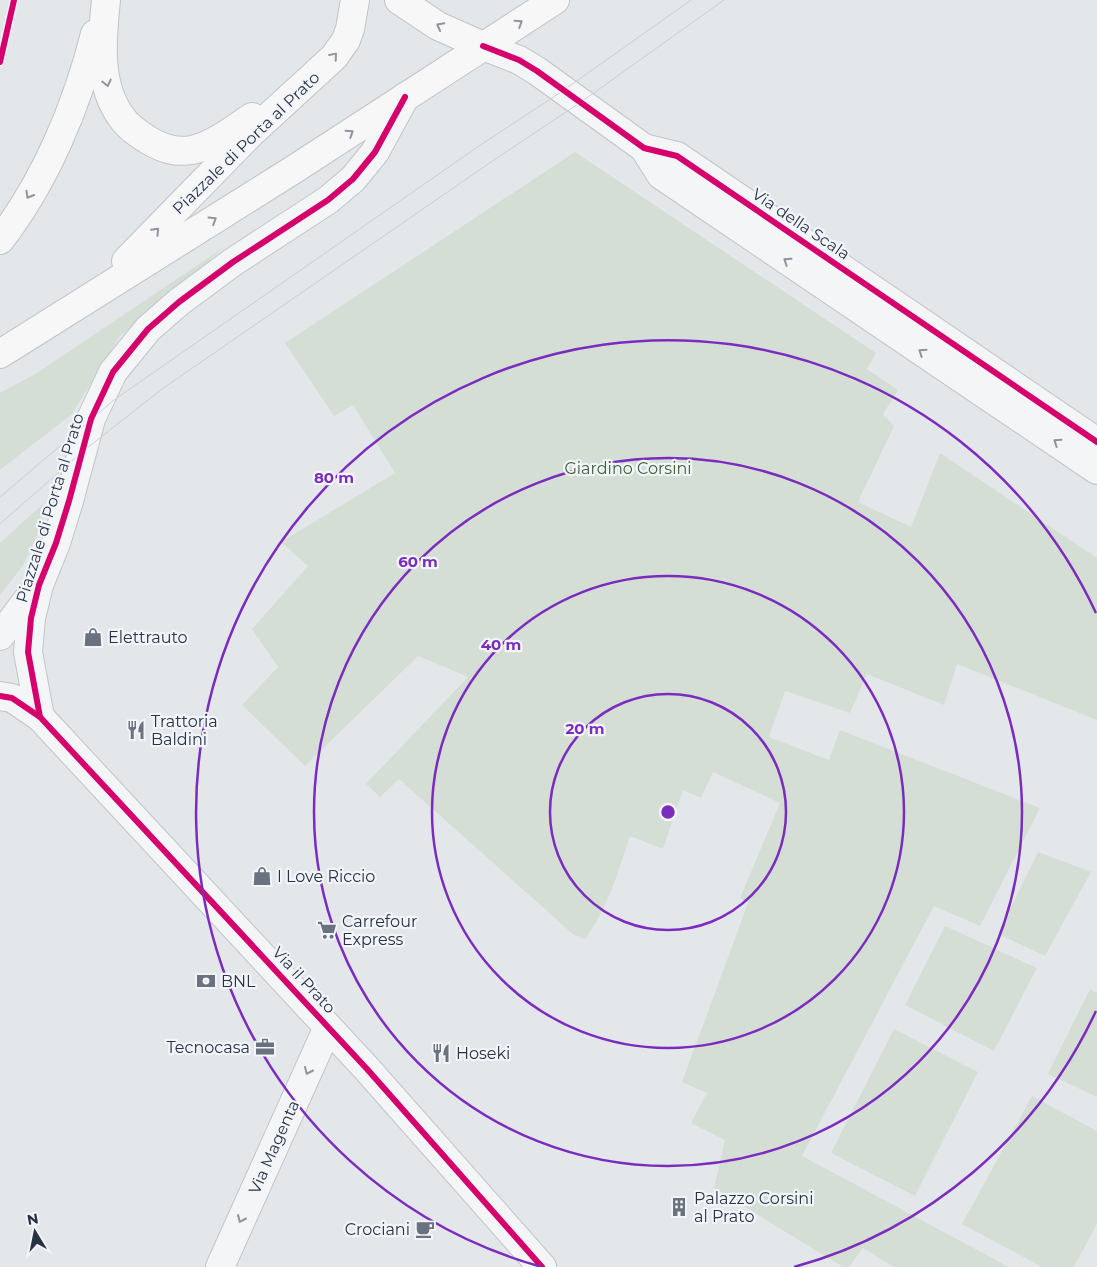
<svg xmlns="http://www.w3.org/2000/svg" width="1097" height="1267" viewBox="0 0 1097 1267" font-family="Montserrat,sans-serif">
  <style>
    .green { fill: #d4ded5 }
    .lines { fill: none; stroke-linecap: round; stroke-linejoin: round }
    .street-casing { stroke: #c2c5c8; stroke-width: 30 }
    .primary-casing { stroke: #c0c3c7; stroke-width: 30 }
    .street { stroke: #f3f5f6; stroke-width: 28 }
    .primary { stroke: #f7f7f8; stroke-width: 28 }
    .tram { stroke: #cdced1; stroke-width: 1 }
    .cycleway-casing { stroke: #f2f5f9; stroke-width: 9 }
    .cycleway { stroke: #d6006c; stroke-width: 6 }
    .oneway { stroke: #90949e }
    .oneway2 { stroke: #8e949e }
    .ring { fill: none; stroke: #7b2cbf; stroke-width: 2.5 }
    .labels { text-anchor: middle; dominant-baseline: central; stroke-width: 4.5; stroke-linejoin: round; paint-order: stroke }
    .street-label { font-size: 16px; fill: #283245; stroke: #f2f5f9 }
    .park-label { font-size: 16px; fill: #3c6235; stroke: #f2f5f9 }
    .poi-label { font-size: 16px; fill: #283245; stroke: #f2f5f9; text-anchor: start }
    .centre { fill: #7b2cbf; stroke: #f2f5f9; stroke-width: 2.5 }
    .ring-label { font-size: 15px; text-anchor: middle; font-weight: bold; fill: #7b2cbf; stroke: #f2f5f9; stroke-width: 4.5; stroke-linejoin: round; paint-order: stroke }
  </style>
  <rect width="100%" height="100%" fill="#e4e7ea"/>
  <!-- green -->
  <g class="green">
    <path d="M575,152L876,353L867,369L898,390L883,414L894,426L858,502L911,527L940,453L1097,558V720L957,664L944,705L867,674L850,713L785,691L769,737L829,760L840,730L1040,808L980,926L934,906L802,1156L1009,1267H894L863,1248L849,1267H843L714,1188L725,1140L691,1123L707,1093L682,1082L748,903L740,898L780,803L713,772L701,798L683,790L663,849L630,836C618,872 608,908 585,939L574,935L399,779L380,797L366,784L468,677L418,656L305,766L242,705L278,667L252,629L308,566L281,542L395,473L353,405L334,416L285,343Z"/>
    <path d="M223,248L171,295L120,336L72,414L0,470V393L37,373Z"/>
    <path d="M44,503L37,535L24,564L0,595V543Z"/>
    <path d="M1038,852L1091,872L1045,956L998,934Z"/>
    <path d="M945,926L1037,968L994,1051L905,1005Z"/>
    <path d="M1090,989L1097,993V1097L1048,1074Z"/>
    <path d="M894,1029L978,1072L915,1196L831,1153Z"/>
    <path d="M1032,1096L1097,1131V1224L1074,1267H1042L962,1224Z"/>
  </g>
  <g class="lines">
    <!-- street casing -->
    <g class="street-casing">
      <g id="street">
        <path d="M483,46L519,60L537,71L644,148L677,156L1097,442"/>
        <path d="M644,148L661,175L1097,470"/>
        <path d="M0,636L32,594"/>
        <path d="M0,696L12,698L40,717L367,1069L542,1267"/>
        <path d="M40,717L28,652L31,618L39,585L56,543L69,501L91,419L113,372L148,329L179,302L233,262L328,200L353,179L375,152L405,97"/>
        <path d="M220,1267L328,1027"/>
      </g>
    </g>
    <!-- primary casing -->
    <g class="primary-casing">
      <g id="primary">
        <path d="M106,0C102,39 97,85 122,118C128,127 139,134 148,140C162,148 175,153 192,150C214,145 234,129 252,117"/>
        <path d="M399,0L438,26L483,46"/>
        <path d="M0,240C45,182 77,106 95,34"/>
        <path d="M126,261L250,134L334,57L346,40L350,29L355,0"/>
        <path d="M0,354L293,170L555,0"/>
      </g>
    </g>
    <!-- street -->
    <use href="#street" class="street"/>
    <!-- primary -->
    <use href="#primary" class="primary"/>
    <!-- tram -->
    <g class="tram">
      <path d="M0,497L114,400L479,146L564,90L691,0"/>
      <path d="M0,524L82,452L162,389L491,162L581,102L724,0"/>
    </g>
    <!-- cycleway casing -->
    <g class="cycleway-casing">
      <g id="cycleway">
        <path d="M483,46L519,60L537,71L644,148L677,156L1097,442"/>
        <path d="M0,62L14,0"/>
        <path d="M0,696L12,698L40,717L367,1069L542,1267"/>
        <path d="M40,717L28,652L31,618L39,585L56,543L69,501L91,419L113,372L148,329L179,302L233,262L328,200L353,179L375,152L405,97"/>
      </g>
    </g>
    <!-- cycleway -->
    <use href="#cycleway" class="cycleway"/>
  </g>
  <!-- one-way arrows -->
  <defs><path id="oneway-chevron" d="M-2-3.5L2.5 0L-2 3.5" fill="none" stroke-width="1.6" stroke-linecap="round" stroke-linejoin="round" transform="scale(1.25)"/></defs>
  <g class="oneway">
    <use href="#oneway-chevron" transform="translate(519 23) rotate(-33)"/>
    <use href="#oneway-chevron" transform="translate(440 26) rotate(-152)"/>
    <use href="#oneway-chevron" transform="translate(334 56) rotate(-49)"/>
    <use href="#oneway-chevron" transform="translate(107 83) rotate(77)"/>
    <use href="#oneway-chevron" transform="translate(350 133) rotate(-33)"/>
    <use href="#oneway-chevron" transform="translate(29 195) rotate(120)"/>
    <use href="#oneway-chevron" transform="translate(213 220) rotate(-32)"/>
    <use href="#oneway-chevron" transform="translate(156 231) rotate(-46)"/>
  </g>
  <g class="oneway2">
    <use href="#oneway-chevron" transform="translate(787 261) rotate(-146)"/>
    <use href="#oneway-chevron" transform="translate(922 352) rotate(-146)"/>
    <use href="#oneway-chevron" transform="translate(1057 442) rotate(-146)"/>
    <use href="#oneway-chevron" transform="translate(308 1071) rotate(114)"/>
    <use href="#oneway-chevron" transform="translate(241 1219) rotate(114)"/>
  </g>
  <!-- distance rings -->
  <g class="ring">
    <circle cx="668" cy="812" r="118"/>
    <circle cx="668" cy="812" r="236"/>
    <circle cx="668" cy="812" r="354"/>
    <path d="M1096 1011A472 472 0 0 1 794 1267M542 1267A472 472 0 1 1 1096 613"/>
  </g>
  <!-- icons -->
  <defs>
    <g id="shop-bare" transform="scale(1.5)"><path d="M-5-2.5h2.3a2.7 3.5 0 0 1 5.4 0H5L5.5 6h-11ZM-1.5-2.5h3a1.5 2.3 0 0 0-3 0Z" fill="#6a717f" stroke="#f2f5f9" stroke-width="2.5" paint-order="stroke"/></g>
    <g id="restaurant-bare" transform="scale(1.5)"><path d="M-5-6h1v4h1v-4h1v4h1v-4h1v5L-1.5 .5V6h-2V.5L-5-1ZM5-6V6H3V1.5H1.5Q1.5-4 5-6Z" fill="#6a717f" stroke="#f2f5f9" stroke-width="2.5" paint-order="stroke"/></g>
    <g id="supermarket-bare" transform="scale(1.5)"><path d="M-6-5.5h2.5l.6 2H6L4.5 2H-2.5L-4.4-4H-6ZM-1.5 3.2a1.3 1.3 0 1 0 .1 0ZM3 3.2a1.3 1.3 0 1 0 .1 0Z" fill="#6a717f" stroke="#f2f5f9" stroke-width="2.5" paint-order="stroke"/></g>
    <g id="bank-bare" transform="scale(1.5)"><path d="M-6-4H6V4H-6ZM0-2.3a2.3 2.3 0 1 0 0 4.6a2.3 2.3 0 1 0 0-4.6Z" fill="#6a717f" stroke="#f2f5f9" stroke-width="2.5" paint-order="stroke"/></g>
    <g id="office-bare" transform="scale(1.5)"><path d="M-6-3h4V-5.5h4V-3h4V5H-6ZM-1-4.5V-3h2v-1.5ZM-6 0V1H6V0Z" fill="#6a717f" stroke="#f2f5f9" stroke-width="2.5" paint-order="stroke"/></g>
    <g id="building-bare" transform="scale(1.5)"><path d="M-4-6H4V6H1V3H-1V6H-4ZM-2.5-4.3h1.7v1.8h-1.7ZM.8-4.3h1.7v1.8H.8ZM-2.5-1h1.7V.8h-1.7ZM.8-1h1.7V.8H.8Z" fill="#6a717f" stroke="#f2f5f9" stroke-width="2.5" paint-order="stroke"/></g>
    <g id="cafe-bare" transform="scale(1.5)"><path d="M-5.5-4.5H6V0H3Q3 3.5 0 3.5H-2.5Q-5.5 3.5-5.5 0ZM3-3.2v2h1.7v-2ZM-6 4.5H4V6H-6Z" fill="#6a717f" stroke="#f2f5f9" stroke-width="2.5" paint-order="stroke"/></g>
  </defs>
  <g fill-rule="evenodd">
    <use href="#shop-bare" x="93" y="637"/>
    <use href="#restaurant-bare" x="136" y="730"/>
    <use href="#shop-bare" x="262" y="876"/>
    <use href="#supermarket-bare" x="327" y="930"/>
    <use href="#bank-bare" x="206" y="981"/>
    <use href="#office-bare" x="265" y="1047"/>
    <use href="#restaurant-bare" x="441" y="1053"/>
    <use href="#building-bare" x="679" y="1207"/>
    <use href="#cafe-bare" x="425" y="1229"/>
  </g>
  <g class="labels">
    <!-- street labels -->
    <g class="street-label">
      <text transform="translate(246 143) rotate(-44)">Piazzale di Porta al Prato</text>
      <text transform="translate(801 224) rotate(34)">Via della Scala</text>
      <text transform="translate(50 508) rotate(-73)">Piazzale di Porta al Prato</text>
      <text transform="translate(304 980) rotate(47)">Via il Prato</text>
      <text transform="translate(274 1147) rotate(-66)">Via Magenta</text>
    </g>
    <!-- park labels -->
    <g class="park-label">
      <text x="628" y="468">Giardino Corsini</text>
    </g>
    <!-- poi labels -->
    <g class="poi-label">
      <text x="108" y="637">Elettrauto</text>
      <text x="151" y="721">Trattoria<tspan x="151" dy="18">Baldini</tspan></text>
      <text x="277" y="876">I Love Riccio</text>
      <text x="342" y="921">Carrefour<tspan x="342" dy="18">Express</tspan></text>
      <text x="221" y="981">BNL</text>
      <text x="250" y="1047" text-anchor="end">Tecnocasa</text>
      <text x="456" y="1053">Hoseki</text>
      <text x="694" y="1198">Palazzo Corsini<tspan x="694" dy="18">al Prato</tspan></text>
      <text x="410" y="1229" text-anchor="end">Crociani</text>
    </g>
  </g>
  <circle cx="668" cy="812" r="8" class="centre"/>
  <g class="ring-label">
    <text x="334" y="483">80 m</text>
    <text x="418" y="567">60 m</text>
    <text x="501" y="650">40 m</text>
    <text x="585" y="734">20 m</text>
  </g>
  <!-- north arrow -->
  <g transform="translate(35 1232) rotate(350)" stroke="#f2f5f9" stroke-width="4" paint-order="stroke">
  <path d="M0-4L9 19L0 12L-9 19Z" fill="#283245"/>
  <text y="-8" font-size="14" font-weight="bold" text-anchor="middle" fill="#283245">N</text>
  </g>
</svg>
